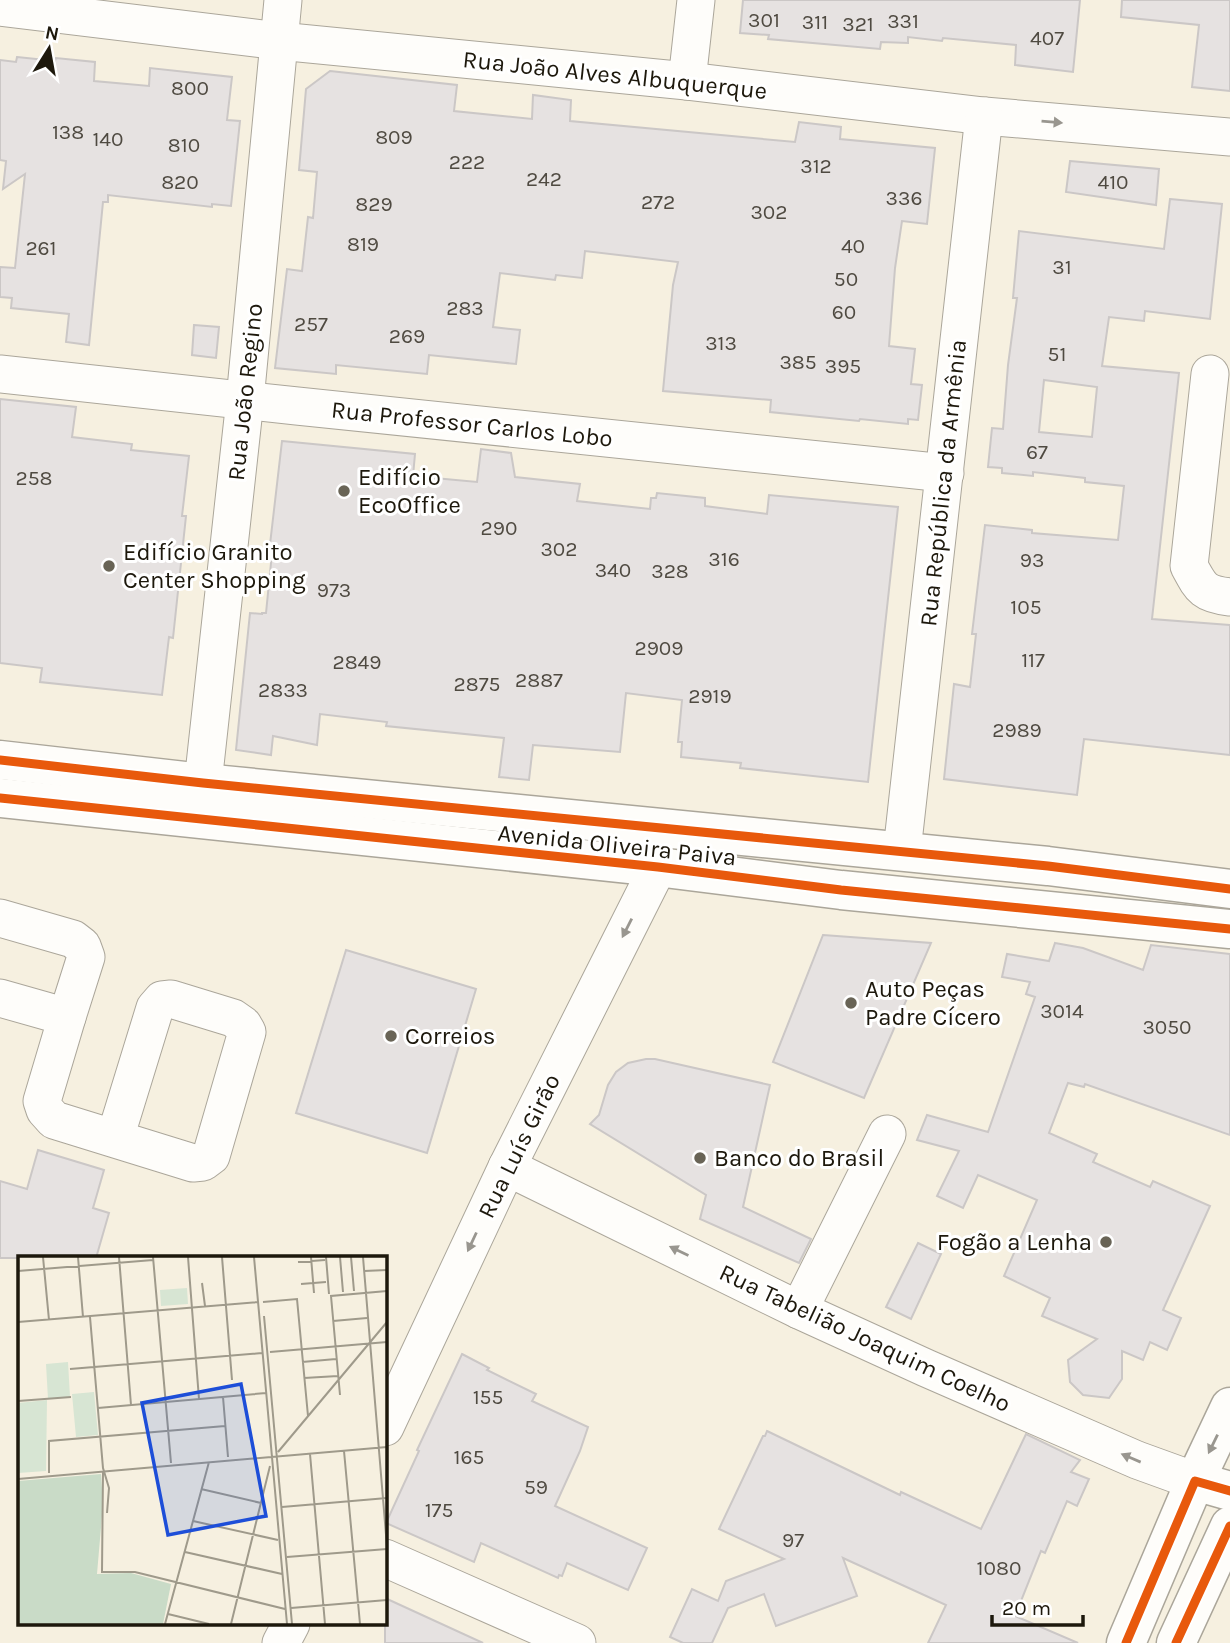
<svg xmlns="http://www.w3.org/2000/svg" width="1230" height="1643" viewBox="0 0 1230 1643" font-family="Karla,sans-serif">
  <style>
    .building { fill: #e6e2e1; stroke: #cbc7c6; stroke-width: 2; fill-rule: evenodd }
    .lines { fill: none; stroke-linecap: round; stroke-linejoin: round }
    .minor-casing { stroke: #aba69a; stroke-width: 39 }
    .major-casing { stroke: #aba69a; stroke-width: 41 }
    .minor { stroke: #fefdfa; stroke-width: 37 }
    .major { stroke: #fefdfa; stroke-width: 38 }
    .cycleway-casing { stroke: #fff; stroke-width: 13 }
    .cycleway { stroke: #e8590c; stroke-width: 9 }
    .oneway { fill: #99968f }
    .poi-dot { fill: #696456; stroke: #fff; stroke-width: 2.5 }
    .labels { text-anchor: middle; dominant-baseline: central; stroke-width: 6; stroke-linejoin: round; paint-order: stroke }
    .number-label { font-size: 21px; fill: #4f4a41 }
    .street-label { font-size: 24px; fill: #1d180c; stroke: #fff }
    .poi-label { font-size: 24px; fill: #1d180c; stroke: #fff; text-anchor: start }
    .inset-road { fill: none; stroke: #9f9a8b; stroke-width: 2 }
    .view { fill: #1d4ed8; fill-opacity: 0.15; stroke: #1d4ed8; stroke-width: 3.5 }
    .inset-edge { fill: none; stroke: #1d180c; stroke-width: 3.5 }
  </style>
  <rect width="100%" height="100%" fill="#f6f0e0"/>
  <!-- building -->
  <g class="building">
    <path d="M743,0H1080L1073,72L1015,65L1016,45L943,38L942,41L908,37V43L881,42L880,49L768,39L769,35L740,33Z"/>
    <path d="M1122,0H1230V91L1192,87L1199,25L1121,17Z"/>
    <path d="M17,57L55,61L56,58L95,62L94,81L149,86L150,68L232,77L227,120L240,121L231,206L212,204V207L108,195V202H103L89,345L66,342L69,314L11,308L12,298L0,297V267L15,268L25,174L3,189L6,161L0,160V60L16,62Z"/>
    <path d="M330,71L457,85L454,111L532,119L533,95L571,100L570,121L795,142L799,122L841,127L840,139L935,148L927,224L902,221L895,268L889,346L915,349L911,384L922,385L918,420L908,419V424L860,419L859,421L770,412L771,400L663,391L673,285L678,262L585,251L582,278L556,275L555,280L500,273L493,327L520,330L516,364L429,355L427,374L336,365V374L275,368L287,269L302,271L308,217L313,218L317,172L299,170L306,89Z"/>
    <path d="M1070,161L1159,169L1156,205L1066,192Z"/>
    <path d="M1170,199L1222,204L1210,319L1145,311L1144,321L1109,317L1102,366L1179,373L1152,619L1230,625V755L1084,739L1077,795L944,779L954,684L970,687L976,634H972L985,525L1032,530V533L1118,540L1124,486L1085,482V478L1033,472V476L1002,473V468L988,467L992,428L1003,429L1008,365L1017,298H1013L1019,231L1164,249ZM1044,380L1097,387L1092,437L1039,432Z"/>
    <path d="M194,325L219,327L216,358L192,355Z"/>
    <path d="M0,399L76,407L72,437L132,444L131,450L189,456L182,516H186L173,638L169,637L162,695L40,682L42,668L0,663Z"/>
    <path d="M282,441L415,454L413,476L477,482L481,449L511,453L515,477L580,484L577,501L650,509L651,498H656L657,493L705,498V506L767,514L769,495L898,507L868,782L740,768L741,763L681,757L682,742H678L682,700L626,693L620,752L533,745L529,780L499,777L504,738L386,726L387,722L320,714L317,745L273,736L271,755L236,750L250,613L262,614V613H266L272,553H269Z"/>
    <path d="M823,935L931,943L864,1098L773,1062Z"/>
    <path d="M1055,943L1083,948L1143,970L1151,945L1230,954V1135L1085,1084L1084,1087L1068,1083L1049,1133L1097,1154L1093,1162L1150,1187L1153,1181L1210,1206L1163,1310L1181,1318L1167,1350L1150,1342L1143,1360L1122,1351V1379L1109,1398L1083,1395L1070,1382L1068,1360L1097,1339L1042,1316L1050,1298L1004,1276L1037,1200L978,1175L963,1208L937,1196L959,1151L917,1140L927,1115L988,1132L1035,997L1026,994L1030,982L1002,977L1007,954L1049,961Z"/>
    <path d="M346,950L476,989L427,1153L296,1113Z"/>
    <path d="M646,1059H655L770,1085L743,1207L811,1239L799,1263L700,1219L706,1195L590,1124L599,1115L608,1085L616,1072L628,1063Z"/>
    <path d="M38,1150L104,1170L93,1208L109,1213L96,1258H0V1181L27,1189Z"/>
    <path d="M918,1243L941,1254L911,1319L886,1307Z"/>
    <path d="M462,1354L489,1368L487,1370L536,1394L532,1401L588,1427L580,1451L555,1506L647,1548L628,1590L567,1563L562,1576L559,1575L558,1578L481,1543L474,1562L386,1523L419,1451L417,1450Z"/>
    <path d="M767,1431L900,1495L901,1492L981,1529L1026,1434L1080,1460L1071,1472L1089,1479L1077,1506L1067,1501L1045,1553L1041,1551L1015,1616L1078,1643H928L946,1605L843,1558L857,1596L776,1626L764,1594L728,1608L712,1643H683L670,1637L692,1589L718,1601L726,1581L784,1559L719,1529L763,1436H765Z"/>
    <path d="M385,1598L483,1643H385Z"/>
  </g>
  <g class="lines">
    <!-- minor casing -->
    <g class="minor-casing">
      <g id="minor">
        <path d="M0,7L279,41L687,81L984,116L1230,137"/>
        <path d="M687,81L696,0"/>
        <path d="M0,374L297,406L945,473"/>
        <path d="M1210,374L1189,566C1201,588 1203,594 1230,597"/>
        <path d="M203,783L245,400L283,0"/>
        <path d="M902,851L984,116"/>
        <path d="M0,918L73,939L82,946L86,957L67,1017L42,1101L45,1110L54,1120L193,1163L203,1162L211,1156L247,1032L243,1025L233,1018L171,999L162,1000L155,1008L115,1138"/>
        <path d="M0,998L67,1017"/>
        <path d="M507,1167L799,1310L926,1368L1137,1460L1195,1481"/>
        <path d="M799,1310L887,1134"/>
        <path d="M385,1427L507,1167L658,867"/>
        <path d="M385,1558L577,1643"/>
        <path d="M281,1643L291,1624"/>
      </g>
    </g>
    <!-- major casing -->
    <g class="major-casing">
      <g id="major">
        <path d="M0,760L203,783L1048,866L1230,889"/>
        <path d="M0,798L658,867L841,890L1230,929"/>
        <path d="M1195,1481L1230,1491"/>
        <path d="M1126,1643L1195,1481L1230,1407"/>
        <path d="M1176,1643L1230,1526"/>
      </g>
    </g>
    <!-- minor -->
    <use href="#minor" class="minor"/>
    <!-- major -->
    <use href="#major" class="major"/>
    <!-- cycleway casing -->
    <g class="cycleway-casing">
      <g id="cycleway">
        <path d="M0,760L203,783L1048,866L1230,889"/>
        <path d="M0,798L658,867L841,890L1230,929"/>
        <path d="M1126,1643L1195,1481L1230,1491"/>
        <path d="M1176,1643L1230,1526"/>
      </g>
    </g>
    <!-- cycleway -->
    <use href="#cycleway" class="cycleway"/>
  </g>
  <!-- one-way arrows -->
  <defs><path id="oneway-solid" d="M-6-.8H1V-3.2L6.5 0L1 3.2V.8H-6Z" transform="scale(1.75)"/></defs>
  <g class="oneway">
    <use href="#oneway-solid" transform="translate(1052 122) rotate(5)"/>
    <use href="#oneway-solid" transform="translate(627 928) rotate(117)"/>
    <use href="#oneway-solid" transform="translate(472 1242) rotate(115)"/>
    <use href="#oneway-solid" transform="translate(679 1251) rotate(-154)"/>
    <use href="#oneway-solid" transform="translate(1213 1444) rotate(116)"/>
    <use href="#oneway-solid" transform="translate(1131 1458) rotate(-157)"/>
  </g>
  <!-- markers -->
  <g class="poi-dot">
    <circle cx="344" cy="491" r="7"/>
    <circle cx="109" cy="566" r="7"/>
    <circle cx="851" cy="1003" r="7"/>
    <circle cx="391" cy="1036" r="7"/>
    <circle cx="700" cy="1158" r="7"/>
    <circle cx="1106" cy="1242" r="7"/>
  </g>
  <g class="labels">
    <!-- number labels -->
    <g class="number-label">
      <text x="764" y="20">301</text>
      <text x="903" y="21">331</text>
      <text x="815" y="22">311</text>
      <text x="858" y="24">321</text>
      <text x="1047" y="38">407</text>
      <text x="190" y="88">800</text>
      <text x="68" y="132">138</text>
      <text x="394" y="137">809</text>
      <text x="108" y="139">140</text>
      <text x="184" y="145">810</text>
      <text x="467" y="162">222</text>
      <text x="816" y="166">312</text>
      <text x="544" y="179">242</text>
      <text x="180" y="182">820</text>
      <text x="1113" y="182">410</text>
      <text x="904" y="198">336</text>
      <text x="658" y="202">272</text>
      <text x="374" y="204">829</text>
      <text x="769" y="212">302</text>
      <text x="363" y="244">819</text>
      <text x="853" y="246">40</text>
      <text x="41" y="248">261</text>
      <text x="1062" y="267">31</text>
      <text x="846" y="279">50</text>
      <text x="465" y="308">283</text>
      <text x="844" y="312">60</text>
      <text x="311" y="324">257</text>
      <text x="407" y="336">269</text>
      <text x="721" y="343">313</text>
      <text x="1057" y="354">51</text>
      <text x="798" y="362">385</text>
      <text x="843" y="366">395</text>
      <text x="1037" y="452">67</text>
      <text x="34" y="478">258</text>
      <text x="499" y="528">290</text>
      <text x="559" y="549">302</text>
      <text x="724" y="559">316</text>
      <text x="1032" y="560">93</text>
      <text x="613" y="570">340</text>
      <text x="670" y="571">328</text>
      <text x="334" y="590">973</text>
      <text x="1026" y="607">105</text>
      <text x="659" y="648">2909</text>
      <text x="1033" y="660">117</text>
      <text x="357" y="662">2849</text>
      <text x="539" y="680">2887</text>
      <text x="477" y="684">2875</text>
      <text x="283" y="690">2833</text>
      <text x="710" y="696">2919</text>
      <text x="1017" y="730">2989</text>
      <text x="1062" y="1011">3014</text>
      <text x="1167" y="1027">3050</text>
      <text x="488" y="1397">155</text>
      <text x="469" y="1457">165</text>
      <text x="536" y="1487">59</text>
      <text x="439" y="1510">175</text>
      <text x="793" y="1540">97</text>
      <text x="999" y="1568">1080</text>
    </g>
    <!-- street labels -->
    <g class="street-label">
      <text transform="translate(615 75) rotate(6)">Rua João Alves Albuquerque</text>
      <text transform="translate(245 392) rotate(-84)">Rua João Regino</text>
      <text transform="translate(472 424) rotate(6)">Rua Professor Carlos Lobo</text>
      <text transform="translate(943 483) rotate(-84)">Rua República da Armênia</text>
      <text transform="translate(617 845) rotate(6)">Avenida Oliveira Paiva</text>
      <text transform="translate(519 1146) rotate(-64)">Rua Luís Girão</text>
      <text transform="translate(865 1338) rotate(25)">Rua Tabelião Joaquim Coelho</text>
    </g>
    <!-- poi labels -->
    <g class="poi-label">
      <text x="358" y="477">Edifício<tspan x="358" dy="28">EcoOffice</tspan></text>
      <text x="123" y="552">Edifício Granito<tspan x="123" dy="28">Center Shopping</tspan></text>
      <text x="865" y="989">Auto Peças<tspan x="865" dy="28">Padre Cícero</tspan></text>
      <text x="405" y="1036">Correios</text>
      <text x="714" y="1158">Banco do Brasil</text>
      <text x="1092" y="1242" text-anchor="end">Fogão a Lenha</text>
    </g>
  </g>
  <!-- overview -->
  <g transform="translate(18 1256)">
    <rect width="369" height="369" fill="#f6f0e0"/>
    <path d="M169,32L170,48L143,50L142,34ZM50,106L52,141L30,143L28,108ZM76,136L80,179L58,181L54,138ZM29,144L28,215L0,217V147Z" fill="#d7e5d3"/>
    <path d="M83,218L85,248L79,318L113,317L153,328L145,368H0V225Z" fill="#c9dbc7"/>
    <path class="inset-road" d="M25,1L31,64M60,1L65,61M101,1L113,149M135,1L153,207M170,1L181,143M204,1L214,124M236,1L269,368M293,1L296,37M308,1L311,38M322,1L325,36M333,1L336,35M345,1L369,291M280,6L307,4M0,15L135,4M346,15L369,14M184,27L187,50M283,28L308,26M245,46L279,43L290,160M246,60L274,368M72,61L85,212L91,232L89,257M315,65L349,62M0,66L240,46M252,96L369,86M284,106L318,103M52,113L244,97M286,122L320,120M322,139L313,40L369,35M205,141L210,201M0,145L53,141M80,152L248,137M326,195L342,368M260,196L369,66M292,198L307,368M85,216L84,316H117L267,353M31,217V185L207,170M0,223L369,191M183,233L243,247M264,251L369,242M175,265L260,284M167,296L264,318M269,301L369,293M273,352L369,344M150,358L191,368M147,368L191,206M213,368L252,210"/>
    <path class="view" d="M223,128L248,260L150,279L124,147Z"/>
    <rect width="369" height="369" class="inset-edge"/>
  </g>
  <!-- north arrow -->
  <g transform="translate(49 49) rotate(11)" stroke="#ffffff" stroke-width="5" paint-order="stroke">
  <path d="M0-5L12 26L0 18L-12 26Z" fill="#1d180c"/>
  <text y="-10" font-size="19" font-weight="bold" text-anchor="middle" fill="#1d180c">N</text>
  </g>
  <!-- scale -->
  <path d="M992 1615v10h91v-10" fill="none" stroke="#1d180c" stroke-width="3.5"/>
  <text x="1002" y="1615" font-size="21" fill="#1d180c" stroke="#ffffff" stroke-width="5" paint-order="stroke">20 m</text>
</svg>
